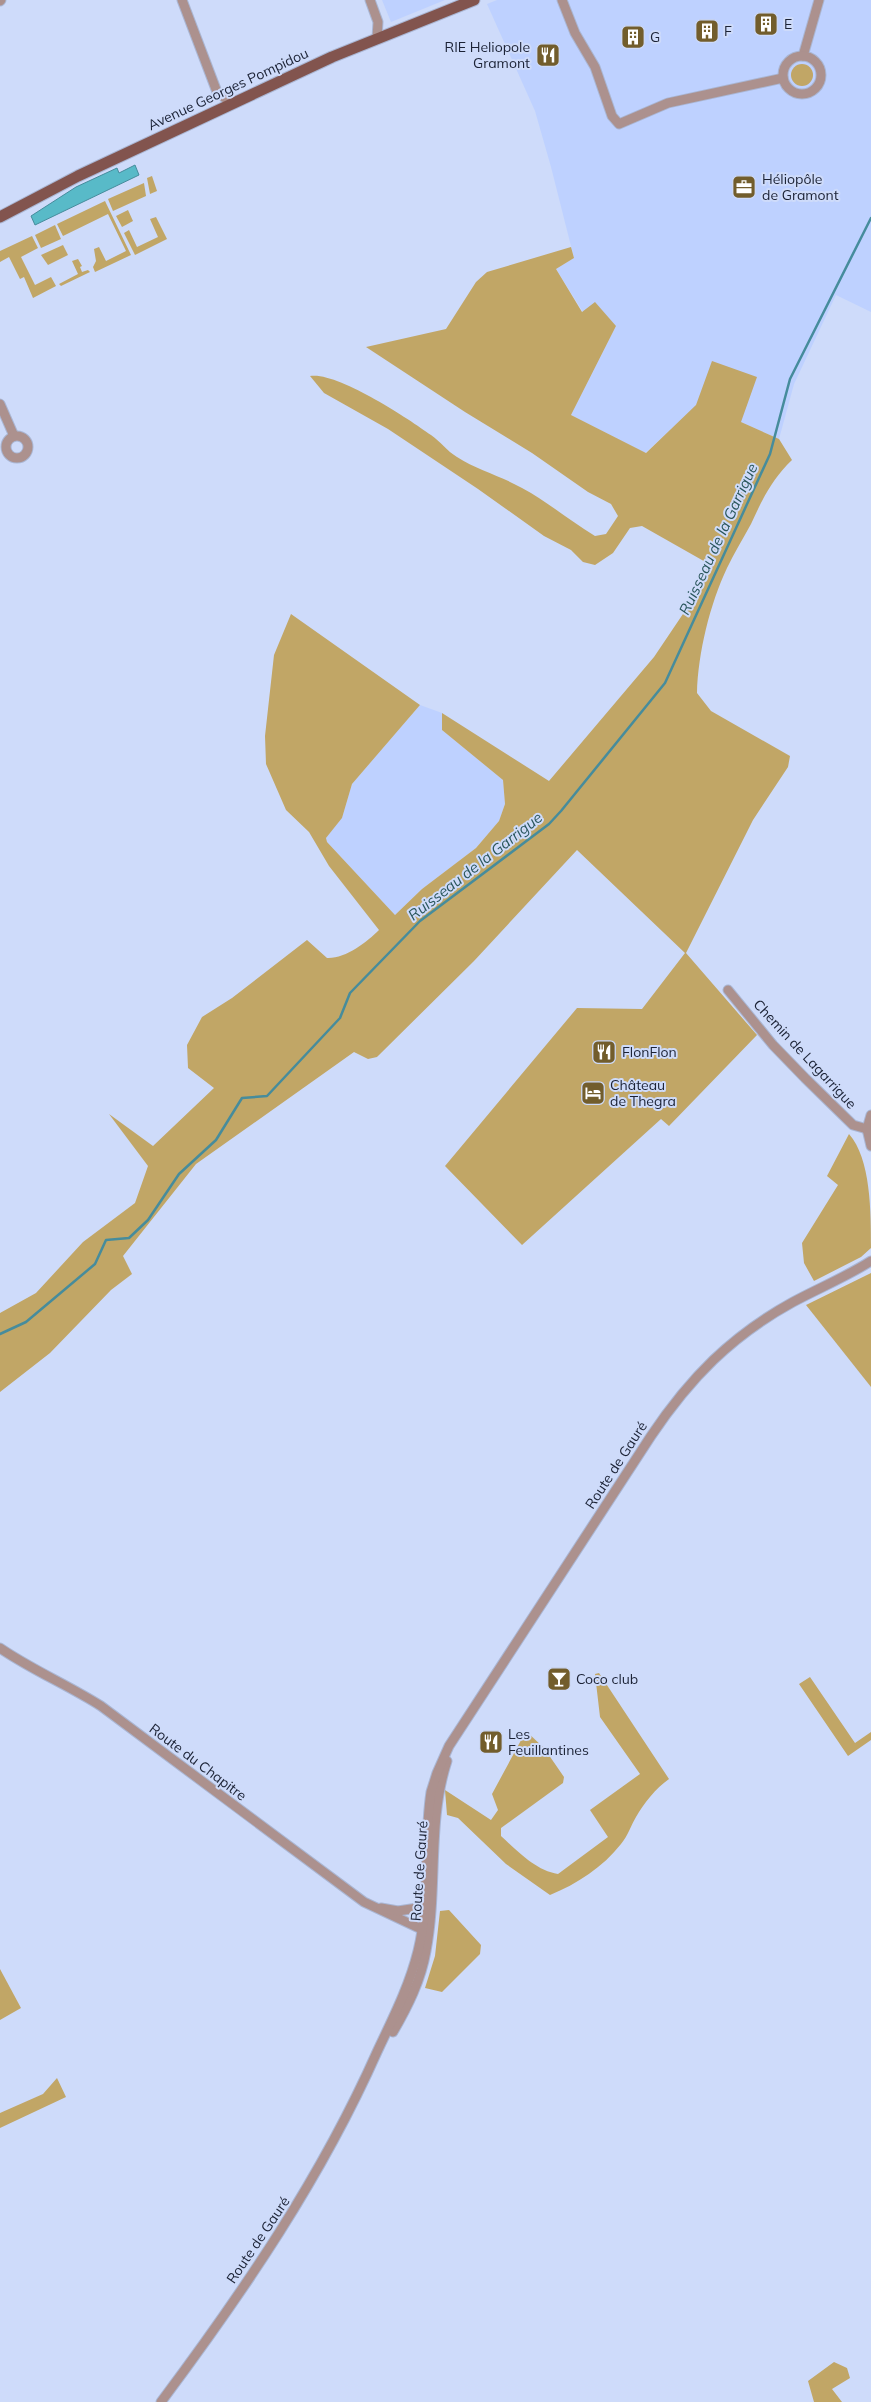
<svg xmlns="http://www.w3.org/2000/svg" width="871" height="2402" viewBox="0 0 871 2402" font-family="Mulish,sans-serif">
  <style>
    .built { fill: #bed1ff }
    .green { fill: #c1a666 }
    .water { fill: #58bac8; stroke: #468c9c }
    .lines { fill: none; stroke-linecap: round; stroke-linejoin: round }
    .stream { stroke: #468c9c; stroke-width: 2.5 }
    .minor-casing { stroke: #aab6d3; stroke-width: 11 }
    .major-casing { stroke: #aab6d3; stroke-width: 13 }
    .minor { stroke: #ac918e; stroke-width: 9 }
    .major { stroke: #82544e; stroke-width: 11 }
    .labels { text-anchor: middle; dominant-baseline: central; stroke-width: 4; stroke-linejoin: round; paint-order: stroke }
    .poi-label { font-size: 14px; fill: #1b2235; stroke: #cedbfa; text-anchor: start }
    .street-label { font-size: 14px; fill: #1b2235; stroke: #cedbfa }
    .water-label { font-size: 15px; font-style: italic; fill: #2a565c; stroke: #cedbfa }
  </style>
  <rect width="100%" height="100%" fill="#cedbfa"/>
  <!-- built -->
  <g class="built">
    <path d="M382,0H445L391,22Z"/>
    <path d="M497,0H871V312L836,295L794,384L779,439L741,422L696,406L645,453L571,415L616,326L583,312L556,269L574,258L551,167L535,111L487,4Z"/>
    <path d="M420,705L442,713V730L503,780L505,804L499,821L476,848L422,889L395,915L327,842L326,838L342,818L352,784Z"/>
  </g>
  <!-- green -->
  <g class="green">
    <circle cx="802" cy="75" r="11"/>
    <path d="M152,176L157,191L150,194L147,178Z"/>
    <path d="M144,183L146,196L113,211L108,199Z"/>
    <path d="M105,201L131,255L95,272L93,267L96,261L94,249L99,247L106,261L126,251L108,214L63,236L57,224Z"/>
    <path d="M128,210L133,221L122,227L116,216Z"/>
    <path d="M156,217L167,239L135,255L124,233L129,230L137,247L158,237L150,219Z"/>
    <path d="M55,225L61,239L41,248L35,235Z"/>
    <path d="M32,236L38,248L21,257L35,285L51,277L56,286L33,298L24,277L20,279L9,257L0,262V251Z"/>
    <path d="M63,245L68,255L48,265L41,255Z"/>
    <path d="M571,247L574,258L556,269L582,312L595,302L616,326L571,415L646,453L696,405L712,361L757,377L741,422L779,439L792,460C772,479 762,500 751,524C743,539 734,553 727,568C710,604 698,653 697,693L711,711L790,756L788,767L753,820L686,953L757,1035L669,1126L661,1119L522,1245L445,1166L577,1008L642,1009L685,953L577,850L474,961L377,1057L368,1059L354,1052L196,1164L123,1256L132,1274L111,1290L50,1353L0,1392V1313L36,1293L83,1242L135,1203L148,1166L109,1114L153,1146L214,1088L188,1068L187,1045L202,1017L232,998L307,940L327,958C345,959 367,942 379,930L329,866L309,832L286,810L266,764L265,736L274,655L291,614L420,705L352,784L342,818L326,838L327,842L395,915L422,889L476,848L499,821L505,804L503,780L442,730V713L549,781L654,657L687,608L709,564L642,526L630,528L613,553L595,565L583,562L571,550L544,536L478,489L388,429L324,393L310,376C336,371 408,418 431,435C440,441 447,451 457,457C477,470 501,476 522,488C548,502 570,521 595,536L606,534L618,516L611,504L588,492L532,453L465,412L366,347L446,329L476,282L487,272Z"/>
    <path d="M78,259L82,266L80,267L82,272L88,270L90,272L61,286L59,284L78,274L72,261Z"/>
    <path d="M849,1134C871,1159 871,1212 871,1248L861,1257L814,1281L804,1263L802,1243L838,1185L827,1176Z"/>
    <path d="M871,1273V1387L806,1305Z"/>
    <path d="M599,1673L669,1779C656,1788 644,1803 636,1817C631,1825 628,1836 621,1844C603,1867 577,1884 550,1895L506,1864L458,1818L447,1815L445,1790L491,1820L498,1810L492,1794L526,1731L544,1748L564,1777L563,1783L501,1828V1836C516,1850 536,1871 558,1874L608,1837L590,1810L640,1774L600,1717L595,1674Z"/>
    <path d="M810,1677L855,1743L871,1732V1740L848,1756L799,1684Z"/>
    <path d="M449,1910L481,1945L480,1954L442,1992L425,1988L435,1956L440,1911Z"/>
    <path d="M0,1969L21,2008L0,2020Z"/>
    <path d="M57,2078L66,2097L0,2128V2113L43,2094Z"/>
    <path d="M834,2362L847,2368L850,2378L832,2389L842,2402H814L808,2381Z"/>
  </g>
  <!-- water -->
  <path class="water" d="M135,165L139,175L35,225L31,216L76,187L117,168L119,173Z"/>
  <g class="lines">
    <!-- stream -->
    <path class="stream" d="M0,1334L26,1322L95,1264L106,1240L129,1238L148,1220L179,1174L216,1140L242,1098L267,1096L340,1018L350,993L420,921L549,824L561,811L665,683L770,454L790,379L871,218"/>
    <!-- minor casing -->
    <g class="minor-casing">
      <g id="minor">
        <path d="M182,0L217,92L232,103"/>
        <path d="M370,0L378,22L377,38"/>
        <path d="M562,0L575,33L595,67L612,116L619,124L668,103L783,78"/>
        <path d="M0,1L1,0"/>
        <path d="M803,56L819,0"/>
        <circle cx="802" cy="75" r="19"/>
        <path d="M0,404L14,436"/>
        <circle cx="17" cy="447" r="11"/>
        <path d="M728,990L773,1045L805,1078L853,1125L867,1129"/>
        <path d="M871,1115L867,1129L871,1146"/>
        <path d="M0,1648C32,1670 68,1685 101,1706L364,1902L419,1928L429,1926"/>
        <path d="M381,1908L398,1911L424,1907L427,1909"/>
        <path d="M393,2032C408,2006 421,1980 426,1951C438,1888 427,1822 447,1761"/>
        <path d="M161,2402C244,2291 321,2178 377,2052C393,2018 409,1987 418,1951C431,1899 423,1844 431,1792L437,1773L449,1746L651,1436C690,1378 731,1336 793,1302C819,1288 846,1277 871,1261"/>
      </g>
    </g>
    <!-- major casing -->
    <g class="major-casing">
      <path id="major" d="M0,217L78,176L332,57L474,0"/>
    </g>
    <!-- minor -->
    <use href="#minor" class="minor"/>
    <!-- major -->
    <use href="#major" class="major"/>
  </g>
  <!-- icons -->
  <defs>
    <g id="building-square" transform="scale(1.25)"><rect x="-9" y="-9" width="18" height="18" rx="4" fill="#725d2c" stroke="#cedbfa"/><path d="M-4-6H4V6H1V3H-1V6H-4ZM-2.5-4.3h1.7v1.8h-1.7ZM.8-4.3h1.7v1.8H.8ZM-2.5-1h1.7V.8h-1.7ZM.8-1h1.7V.8H.8Z" fill="#fff"/></g>
    <g id="restaurant-square" transform="scale(1.25)"><rect x="-9" y="-9" width="18" height="18" rx="4" fill="#725d2c" stroke="#cedbfa"/><path d="M-5-6h1v4h1v-4h1v4h1v-4h1v5L-1.5 .5V6h-2V.5L-5-1ZM5-6V6H3V1.5H1.5Q1.5-4 5-6Z" fill="#fff"/></g>
    <g id="office-square" transform="scale(1.25)"><rect x="-9" y="-9" width="18" height="18" rx="4" fill="#725d2c" stroke="#cedbfa"/><path d="M-6-3h4V-5.5h4V-3h4V5H-6ZM-1-4.5V-3h2v-1.5ZM-6 0V1H6V0Z" fill="#fff"/></g>
    <g id="hotel-square" transform="scale(1.25)"><rect x="-9" y="-9" width="18" height="18" rx="4" fill="#725d2c" stroke="#cedbfa"/><path d="M-6-4.5h1.5V1H6V5H4.5V3h-9V5H-6ZM-4 0a1.8 1.8 0 1 1 3.6 0ZM.5 0V-2.5h3Q6-2.5 6 0Z" fill="#fff"/></g>
    <g id="bar-square" transform="scale(1.25)"><rect x="-9" y="-9" width="18" height="18" rx="4" fill="#725d2c" stroke="#cedbfa"/><path d="M-6-5H6L.8 .8V4.5H3.5V6h-7V4.5H-.8V.8Z" fill="#fff"/></g>
  </defs>
  <g fill-rule="evenodd">
    <use href="#building-square" x="766" y="24"/>
    <use href="#building-square" x="707" y="31"/>
    <use href="#building-square" x="633" y="37"/>
    <use href="#restaurant-square" x="548" y="55"/>
    <use href="#office-square" x="744" y="187"/>
    <use href="#restaurant-square" x="604" y="1052"/>
    <use href="#hotel-square" x="593" y="1093"/>
    <use href="#bar-square" x="559" y="1679"/>
    <use href="#restaurant-square" x="491" y="1742"/>
  </g>
  <g class="labels">
    <!-- poi labels -->
    <g class="poi-label">
      <text x="784" y="24">E</text>
      <text x="724" y="31">F</text>
      <text x="650" y="37">G</text>
      <text x="530" y="47" text-anchor="end">RIE Heliopole<tspan x="530" dy="16">Gramont</tspan></text>
      <text x="762" y="179">Héliopôle<tspan x="762" dy="16">de Gramont</tspan></text>
      <text x="622" y="1052">FlonFlon</text>
      <text x="610" y="1085">Château<tspan x="610" dy="16">de Thegra</tspan></text>
      <text x="576" y="1679">Coco club</text>
      <text x="508" y="1734">Les<tspan x="508" dy="16">Feuillantines</tspan></text>
    </g>
    <!-- street labels -->
    <g class="street-label">
      <text transform="translate(228 89) rotate(-25)">Avenue Georges Pompidou</text>
      <text transform="translate(805 1054) rotate(47)">Chemin de Lagarrigue</text>
      <text transform="translate(616 1465) rotate(-57)">Route de Gauré</text>
      <text transform="translate(198 1762) rotate(37)">Route du Chapitre</text>
      <text transform="translate(419 1871) rotate(-86)">Route de Gauré</text>
      <text transform="translate(258 2240) rotate(-56)">Route de Gauré</text>
    </g>
    <!-- water labels -->
    <g class="water-label">
      <text transform="translate(718 539) rotate(-65)">Ruisseau de la Garrigue</text>
      <text transform="translate(475 866) rotate(-38)">Ruisseau de la Garrigue</text>
    </g>
  </g>
</svg>
